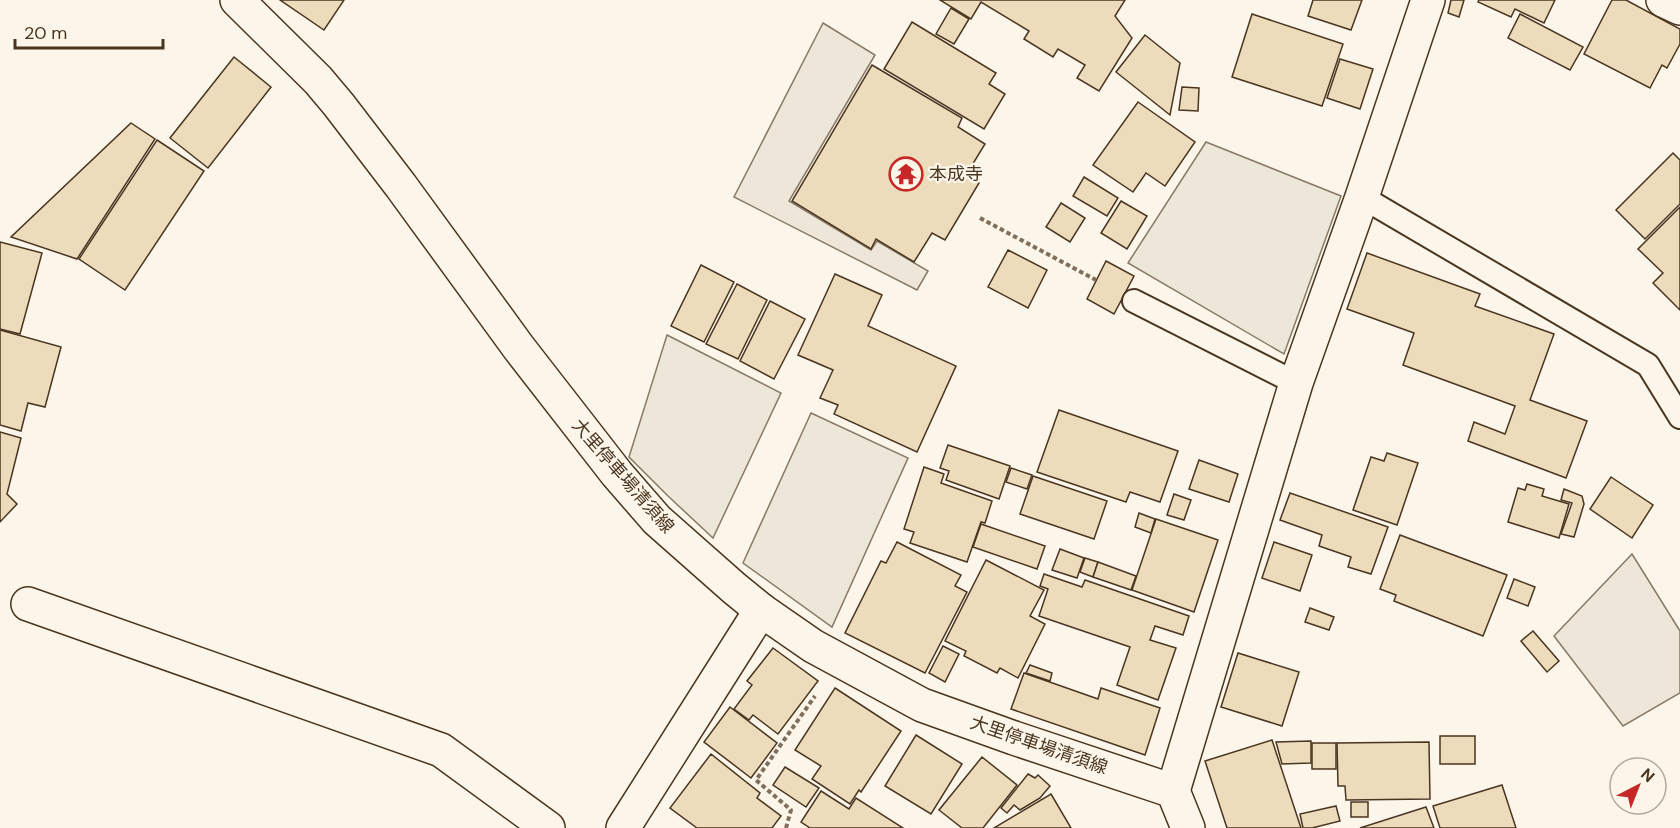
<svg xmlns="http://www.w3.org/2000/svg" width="1680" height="828" viewBox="0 0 1680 828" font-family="'DM Sans','Noto Sans JP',sans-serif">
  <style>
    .green { fill: #ede6d9; stroke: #887966; stroke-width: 1.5 }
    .parking { fill: #ede7d9; stroke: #887966; stroke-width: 1.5 }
    .building { fill: #ecdcbc; stroke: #4a3520; stroke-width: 1.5 }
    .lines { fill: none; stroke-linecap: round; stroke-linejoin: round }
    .lane-casing { stroke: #4a3520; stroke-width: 26 }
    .street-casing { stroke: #4a3520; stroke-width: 36 }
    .secondary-casing { stroke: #4a3520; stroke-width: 36 }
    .path { stroke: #7f6f5c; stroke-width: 4; stroke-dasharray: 4.5 3; stroke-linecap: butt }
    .lane { stroke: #fbf6e9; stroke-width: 22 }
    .street { stroke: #fbf6e9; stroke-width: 33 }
    .secondary { stroke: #fbf6e9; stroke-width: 33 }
    .labels { text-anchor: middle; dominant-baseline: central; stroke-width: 4.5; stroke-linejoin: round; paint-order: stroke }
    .poi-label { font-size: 18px; fill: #4a3520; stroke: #fbf6e9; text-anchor: start }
    .street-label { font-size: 18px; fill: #4a3520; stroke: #fbf6e9 }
  </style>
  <rect width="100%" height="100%" fill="#fbf6e9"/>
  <!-- green -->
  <g class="green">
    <path d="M823,23L875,55L789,201L871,250L877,241L928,271L917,290L734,197Z"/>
    <path d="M1632,554L1680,631V693L1623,726L1554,636Z"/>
  </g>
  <!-- parking -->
  <g class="parking">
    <path d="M1206,142L1341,196L1284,354L1128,263Z"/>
    <path d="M667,335L781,393L713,538L668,496L629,457Z"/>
    <path d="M811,413L908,458L832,627L743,563Z"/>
  </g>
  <!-- building -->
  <g class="building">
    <path d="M280,0H344L324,30Z"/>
    <path d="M940,0H1125L1115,16L1132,38L1099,91L1077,78L1085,65L1058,49L1053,57L1024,39L1029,31L981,2L971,19Z"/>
    <path d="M1313,0H1362L1351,30L1308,16Z"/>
    <path d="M1451,0H1464L1459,17L1448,13Z"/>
    <path d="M1479,0H1555L1544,23L1515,9L1511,17L1478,2Z"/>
    <path d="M1612,0H1626L1680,29V44L1667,68L1662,65L1650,88L1584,54Z"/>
    <path d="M951,8L969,19L954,44L936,34Z"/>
    <path d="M1252,14L1343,44L1322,106L1232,77Z"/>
    <path d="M1520,14L1583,47L1570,70L1508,38Z"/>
    <path d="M912,22L996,73L989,84L1005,94L984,129L884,69Z"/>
    <path d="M1145,35L1180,63L1170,115L1116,72Z"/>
    <path d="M234,57L271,87L208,168L170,138Z"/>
    <path d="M1340,59L1373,69L1360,109L1327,98Z"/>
    <path d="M872,65L962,118L958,127L985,144L966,175L979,183L945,240L932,233L914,262L876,239L871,249L792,201Z"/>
    <path d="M1182,87L1199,88L1198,111L1179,110Z"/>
    <path d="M1138,102L1195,142L1165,186L1146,173L1133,192L1093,165Z"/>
    <path d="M131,123L155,139L77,259L11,237Z"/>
    <path d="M157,140L204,171L125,290L79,259Z"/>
    <path d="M1673,153L1680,160V204L1645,239L1616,210Z"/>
    <path d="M1084,177L1118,198L1107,216L1073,196Z"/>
    <path d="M1121,201L1147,216L1127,249L1101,233Z"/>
    <path d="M1061,203L1085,218L1070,242L1046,227Z"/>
    <path d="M1680,207V310L1653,283L1663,273L1638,249Z"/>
    <path d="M0,242L42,253L20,334L0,329Z"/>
    <path d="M1008,250L1047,270L1028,308L988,287Z"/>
    <path d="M1367,253L1480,294L1475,306L1554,334L1530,400L1587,421L1566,478L1468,441L1474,422L1505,434L1515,406L1403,365L1414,333L1347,309Z"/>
    <path d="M1106,261L1134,276L1114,314L1087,299Z"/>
    <path d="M701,265L734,282L704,342L671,326Z"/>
    <path d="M835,274L882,295L868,326L956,366L917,452L834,414L838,405L820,398L833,370L798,355Z"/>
    <path d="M737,284L767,300L738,359L706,344Z"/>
    <path d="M770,301L805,319L774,379L740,361Z"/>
    <path d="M0,330L61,347L45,407L28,403L21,431L0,425Z"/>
    <path d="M1059,410L1178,451L1160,502L1130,492L1126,502L1037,472Z"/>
    <path d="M0,432L21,438L7,494L17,504L0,522Z"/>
    <path d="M948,445L1010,466L999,499L946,480L949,471L940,468Z"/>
    <path d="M1387,453L1418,463L1397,525L1353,510L1371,457L1384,461Z"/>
    <path d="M1199,460L1238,474L1229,502L1189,489Z"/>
    <path d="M924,467L944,474L941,483L992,501L985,523L981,522L967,562L910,543L914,532L904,529Z"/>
    <path d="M1011,468L1032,475L1027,489L1006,482Z"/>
    <path d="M1033,476L1107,501L1094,539L1020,514Z"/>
    <path d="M1611,477L1653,505L1632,538L1590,509Z"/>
    <path d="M1527,484L1544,489L1542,496L1569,504L1559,538L1508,522L1518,488L1525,490Z"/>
    <path d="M1564,489L1582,496L1584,504L1574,537L1561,534L1572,503L1561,500Z"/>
    <path d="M1290,493L1388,527L1371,574L1348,567L1351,557L1319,546L1322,535L1280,520Z"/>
    <path d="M1174,494L1191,500L1184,520L1167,515Z"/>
    <path d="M1139,513L1155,519L1151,533L1135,527Z"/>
    <path d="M1156,519L1218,540L1194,612L1132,590Z"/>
    <path d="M981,524L1045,546L1037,569L973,547Z"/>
    <path d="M1400,535L1507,575L1483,636L1394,601L1396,595L1380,589Z"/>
    <path d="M897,542L961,575L955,586L967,592L925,673L845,633L881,561L886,563Z"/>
    <path d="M1274,542L1312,555L1300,591L1262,578Z"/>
    <path d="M1060,549L1084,558L1077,578L1052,570Z"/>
    <path d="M1085,558L1098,562L1093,577L1080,572Z"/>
    <path d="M986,560L1044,590L1030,616L1045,624L1018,678L1000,668L997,673L964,656L966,651L945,641Z"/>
    <path d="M1098,562L1136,576L1131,590L1093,577Z"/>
    <path d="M1044,574L1082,587L1085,580L1189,616L1183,635L1155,626L1150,640L1176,648L1158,700L1117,685L1130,647L1039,616L1048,589L1040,586Z"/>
    <path d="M1514,579L1535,587L1528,606L1507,598Z"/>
    <path d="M1310,608L1334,617L1329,630L1305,622Z"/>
    <path d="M1533,631L1559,661L1547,672L1521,641Z"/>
    <path d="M943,646L959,654L945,682L929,673Z"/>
    <path d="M773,648L818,681L778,734L753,715L749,720L734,709L752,685L747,681Z"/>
    <path d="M1238,653L1299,672L1282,726L1221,707Z"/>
    <path d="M1030,665L1052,673L1050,681L1026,673Z"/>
    <path d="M1024,673L1098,699L1101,688L1160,708L1145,755L1011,709Z"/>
    <path d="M835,688L901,731L861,792L859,790L850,804L812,779L821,766L795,750Z"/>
    <path d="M730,707L777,743L751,778L704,742Z"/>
    <path d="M916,735L962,764L931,814L885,786Z"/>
    <rect x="1440" y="736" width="35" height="28"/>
    <path d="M1272,740L1301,828H1227L1205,761Z"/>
    <path d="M1311,741V763L1282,764L1276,742Z"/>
    <path d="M1429,742L1430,799L1346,800L1345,786H1338L1337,743Z"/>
    <rect x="1312" y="743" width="24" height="26"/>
    <path d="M711,754L760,793L757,798L781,816L772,828H697L670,808Z"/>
    <path d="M982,757L1017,785L983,828H962L939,810Z"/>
    <path d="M785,767L819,788L806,807L773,785Z"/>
    <path d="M1028,774L1035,778L1038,775L1050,786L1040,798L1020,810L1014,805L1007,813L1001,808Z"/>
    <path d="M1502,785L1516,828H1440L1433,806Z"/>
    <path d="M821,791L849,809L856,798L903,828H810L801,822Z"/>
    <path d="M1051,794L1071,828H994Z"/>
    <rect x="1351" y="802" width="17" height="15"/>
    <path d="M1336,806L1340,821L1312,828H1303L1300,814Z"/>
    <path d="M1426,807L1434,828H1360Z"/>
  </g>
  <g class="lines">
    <!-- lane casing -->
    <g class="lane-casing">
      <g id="lane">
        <path d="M1362,197L1648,365L1680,417"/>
        <path d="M1134,301L1296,383"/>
      </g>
    </g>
    <!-- street casing -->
    <g class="street-casing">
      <g id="street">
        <path d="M1663,0L1680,8"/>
        <path d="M28,604L441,750L548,828"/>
        <path d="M1173,791L1296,383L1362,197L1428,0"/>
        <path d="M623,828L761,610"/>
      </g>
    </g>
    <!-- secondary casing -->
    <g class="secondary-casing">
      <path id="secondary" d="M237,0L318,80L339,105L401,186L519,348L617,474L657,520L734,588L761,610L813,646L922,705L1014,738L1173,791L1188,828"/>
    </g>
    <!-- path -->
    <g class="path">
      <path d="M980,218L1096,280"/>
      <path d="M786,828L791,810L756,780L815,696"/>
    </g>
    <!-- lane -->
    <use href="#lane" class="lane"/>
    <!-- street -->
    <use href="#street" class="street"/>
    <!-- secondary -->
    <use href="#secondary" class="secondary"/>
  </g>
  <!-- icons -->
  <defs>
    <g id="temple-ring" transform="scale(1.725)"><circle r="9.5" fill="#fbf6e9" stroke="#c62828" stroke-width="1.5"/><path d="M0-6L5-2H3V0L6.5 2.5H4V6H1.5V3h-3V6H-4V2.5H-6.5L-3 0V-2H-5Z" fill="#c62828"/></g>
  </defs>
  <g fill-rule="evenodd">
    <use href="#temple-ring" x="906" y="174"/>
  </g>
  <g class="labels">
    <!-- poi labels -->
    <g class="poi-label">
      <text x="929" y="174">本成寺</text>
    </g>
    <!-- street labels -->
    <g class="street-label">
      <text transform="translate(623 476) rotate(49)">大里停車場清須線</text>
      <text transform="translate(1039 745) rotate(19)">大里停車場清須線</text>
    </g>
  </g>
  <!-- north arrow -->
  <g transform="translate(1638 786) rotate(42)"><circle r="28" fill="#fbf6e9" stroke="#b4a999" stroke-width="1.5"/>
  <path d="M0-4.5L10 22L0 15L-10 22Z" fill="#c62828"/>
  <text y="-9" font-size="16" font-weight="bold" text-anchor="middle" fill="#4a3520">N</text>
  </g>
  <!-- scale -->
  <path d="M15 39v9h148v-9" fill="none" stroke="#4a3520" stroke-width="3"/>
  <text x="24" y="39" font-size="18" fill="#4a3520" stroke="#fbf6e9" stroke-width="4.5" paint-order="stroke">20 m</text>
</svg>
